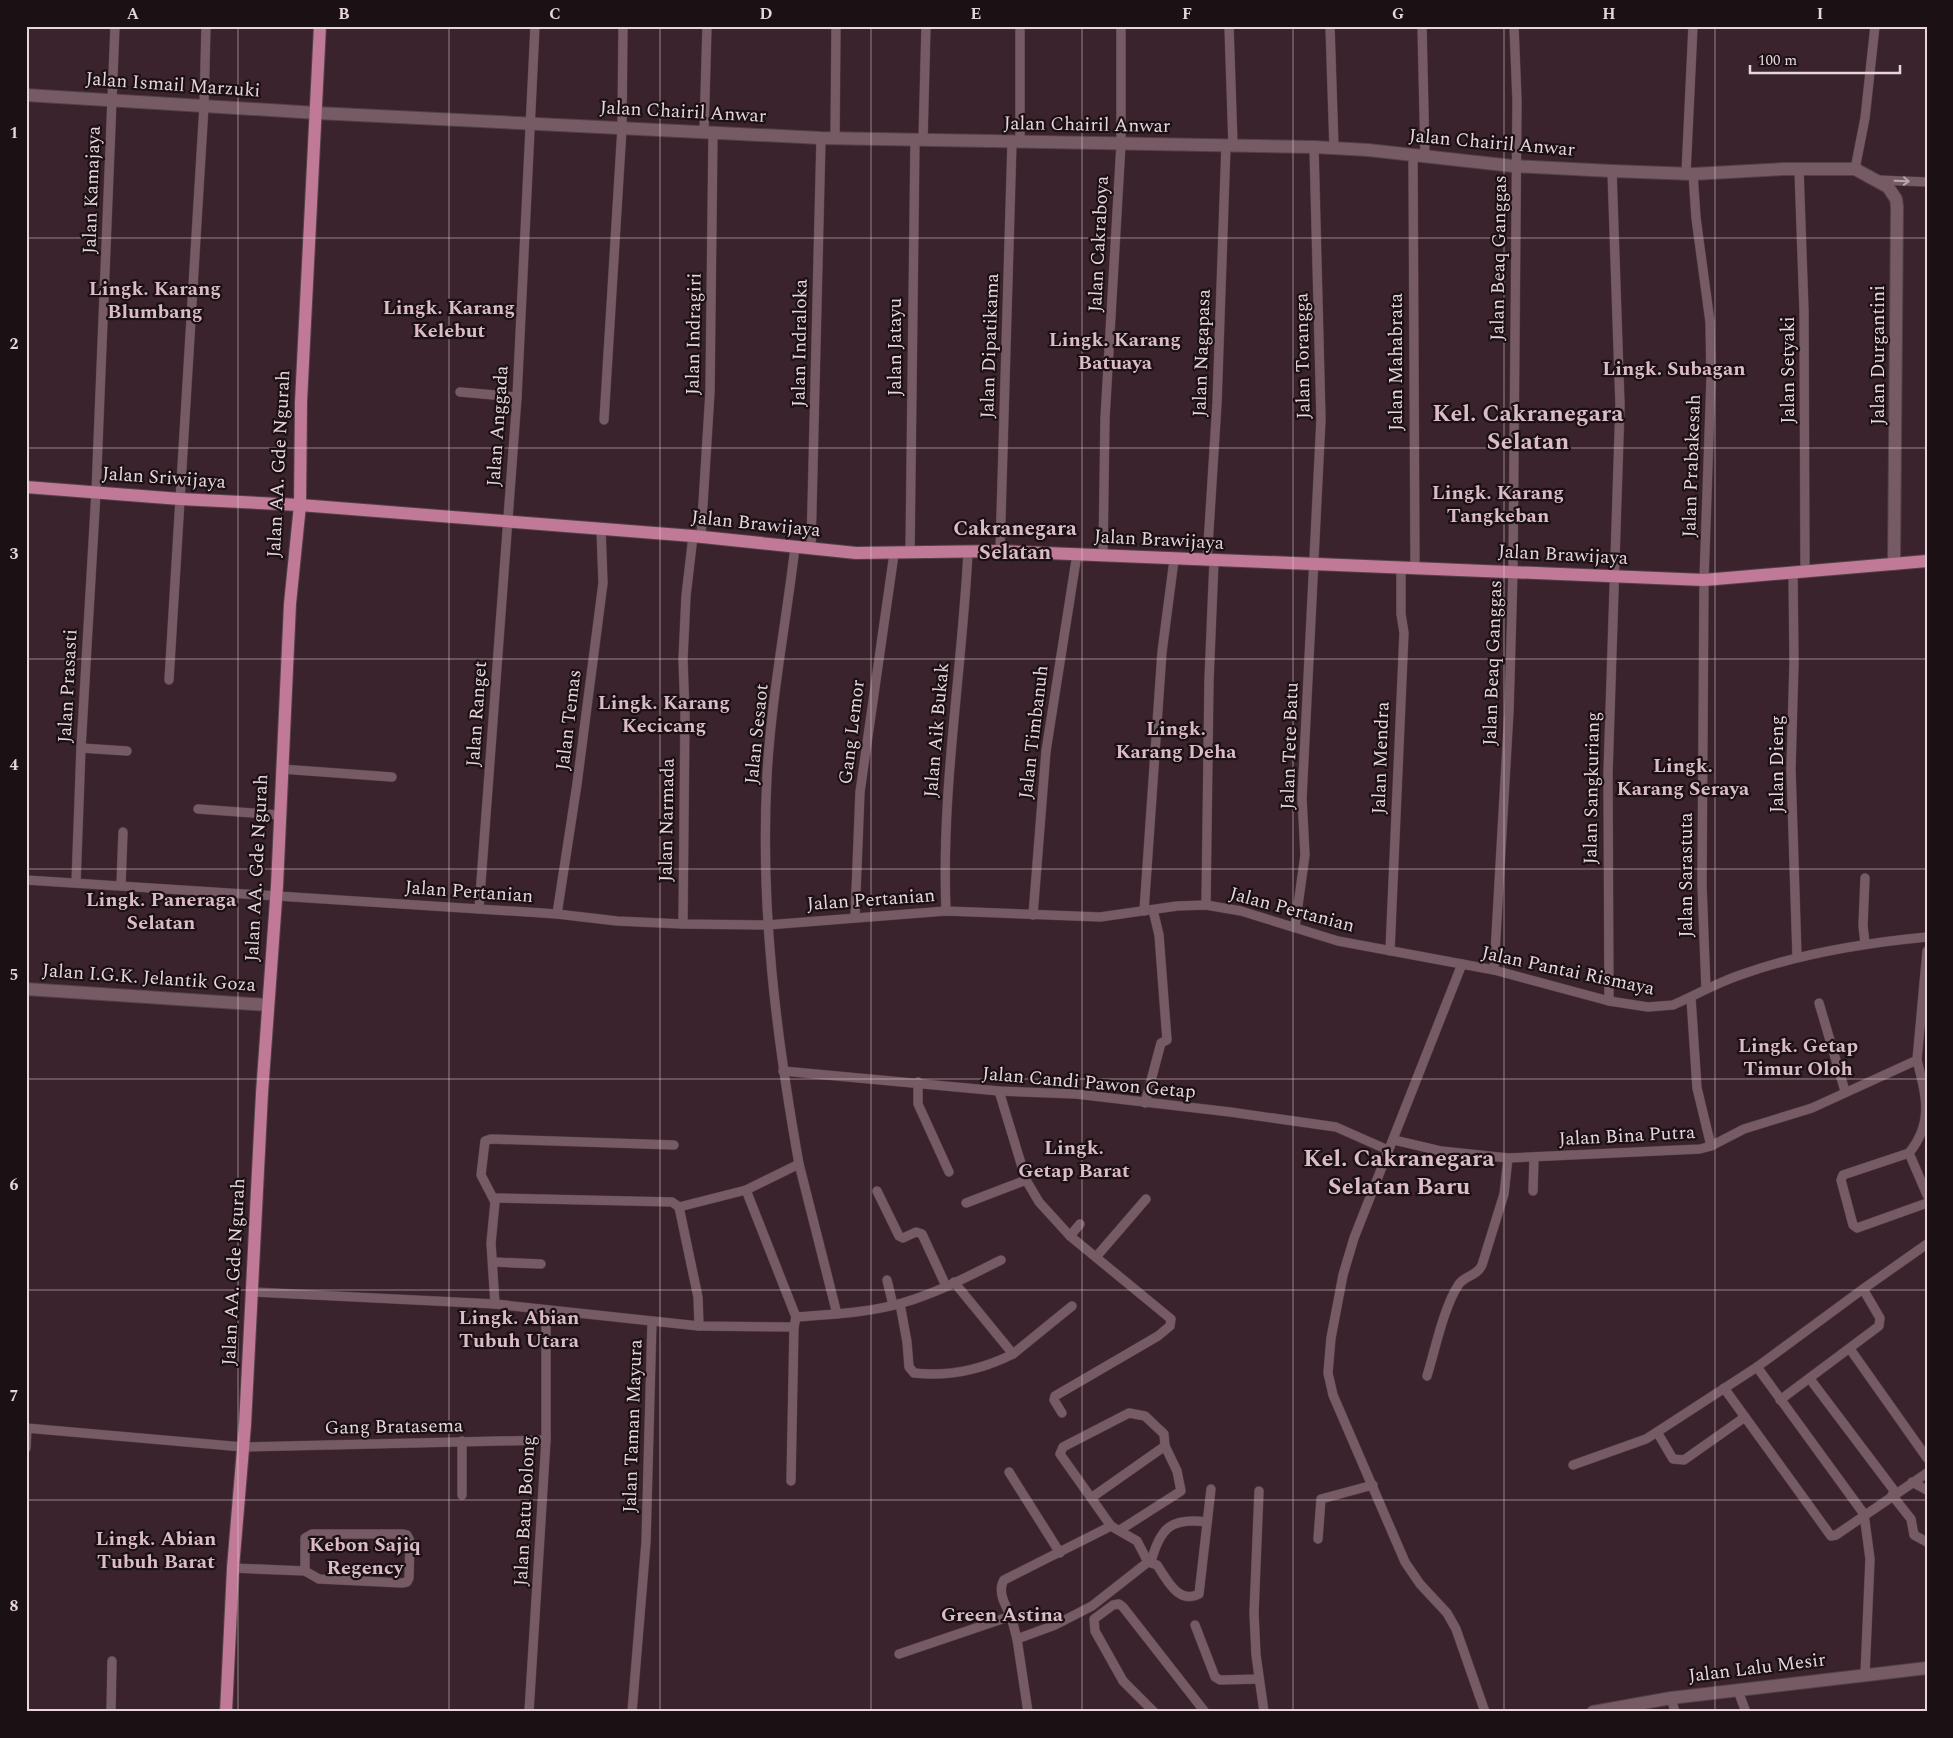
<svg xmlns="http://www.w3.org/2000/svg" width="1953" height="1738" viewBox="0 0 1953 1738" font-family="Spectral,serif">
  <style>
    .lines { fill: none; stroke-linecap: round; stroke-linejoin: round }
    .street-casing { stroke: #544048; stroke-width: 10 }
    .secondary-casing { stroke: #544048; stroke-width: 14 }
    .primary-casing { stroke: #544048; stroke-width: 14 }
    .street { stroke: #765b65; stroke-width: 9 }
    .secondary { stroke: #765b65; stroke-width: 12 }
    .primary { stroke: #c07996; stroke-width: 12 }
    .oneway { stroke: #baa5ac }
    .grid { fill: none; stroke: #e7d6dc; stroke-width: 1; stroke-opacity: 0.55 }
    .labels { text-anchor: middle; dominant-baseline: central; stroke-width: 4.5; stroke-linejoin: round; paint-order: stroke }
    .street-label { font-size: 19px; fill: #e7d6dc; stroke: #1b1014 }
    .neighbourhood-label { font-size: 20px; font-weight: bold; fill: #dbbbc6; stroke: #1b1014 }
    .quarter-label { font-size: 21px; font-weight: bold; fill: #dbbbc6; stroke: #1b1014 }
    .district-label { font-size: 24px; font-weight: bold; fill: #dbbbc6; stroke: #1b1014 }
    .neatline { fill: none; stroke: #e7d6dc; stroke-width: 2 }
    .grid-label { font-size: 16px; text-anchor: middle; font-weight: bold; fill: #e7d6dc }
  </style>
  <rect width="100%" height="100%" fill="#3a232c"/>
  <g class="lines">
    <!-- street casing -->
    <g class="street-casing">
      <g id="street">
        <path d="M1229,26L1233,145"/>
        <path d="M1330,26L1334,148"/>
        <path d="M1422,26L1425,157"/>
        <path d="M704,132L707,26"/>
        <path d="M835,138L836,26"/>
        <path d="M923,140L926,26"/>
        <path d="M1020,143V26"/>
        <path d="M1413,156L1415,567"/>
        <path d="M1799,169L1804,311L1805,571"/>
        <path d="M1855,169L1865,118L1875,26"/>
        <path d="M1686,173L1693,26"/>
        <path d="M1693,174L1696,218L1710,322L1711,378L1704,580L1702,885L1706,989"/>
        <path d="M1878,180L1927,182"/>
        <path d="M460,392L517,397"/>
        <path d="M604,420L622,128L623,26"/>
        <path d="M701,536L710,392L713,133"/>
        <path d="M795,547C786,623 771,700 767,776C760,907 776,1035 799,1164L746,1190L796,1317"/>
        <path d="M811,549L821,138"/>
        <path d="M1000,551L1012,142"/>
        <path d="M910,553L915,140"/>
        <path d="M1103,556L1105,418L1121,144V26"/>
        <path d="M1207,561L1217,403L1226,145"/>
        <path d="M1793,572L1794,662L1791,769L1797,957"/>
        <path d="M169,680L204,106L206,26"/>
        <path d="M81,748L127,751"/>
        <path d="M281,769L392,777"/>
        <path d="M198,809L279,815"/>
        <path d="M26,880L557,914L617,921L683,924L767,925L946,911L1100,917L1177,906L1206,905L1241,911L1338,941L1494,970L1609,1001L1648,1007L1673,1005C1696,995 1718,982 1743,974C1802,953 1864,943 1927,937"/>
        <path d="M76,883L81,748L96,492L115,26"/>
        <path d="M121,885L123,832"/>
        <path d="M1206,905L1209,680L1214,561"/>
        <path d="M479,909L517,397L535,26"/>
        <path d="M946,911C941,790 962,672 968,552"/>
        <path d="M1144,911L1162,652L1174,560"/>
        <path d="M557,914L577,784L603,583L601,529"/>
        <path d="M1033,915L1046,751L1077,554"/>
        <path d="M855,917L860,792L894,554"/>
        <path d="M683,924L685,716L683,659L686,596L693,536"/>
        <path d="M1295,927L1305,855L1302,798L1321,419L1314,147"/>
        <path d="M1865,943L1863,926L1865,878"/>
        <path d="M1390,951L1404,633L1401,614V567"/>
        <path d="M1462,964L1354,1238L1343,1275L1331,1338L1328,1373L1333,1395L1405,1562L1420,1584L1447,1613L1456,1629L1485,1712"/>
        <path d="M1494,970L1509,711L1513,571L1517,101L1514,26"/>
        <path d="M1691,998L1697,1088L1711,1146"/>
        <path d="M1609,1001L1608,774L1620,405L1612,171"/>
        <path d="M1819,1003L1845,1091"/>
        <path d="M1917,1060C1926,1096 1934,1122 1909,1153L1843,1175L1841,1180L1853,1225L1857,1228L1927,1203"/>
        <path d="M783,1071L999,1091L1076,1094L1230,1112L1336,1127L1388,1150"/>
        <path d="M918,1082V1104L949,1172"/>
        <path d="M999,1091L1026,1180L1039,1202L1070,1236L1171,1319L1170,1326L1158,1336L1055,1396L1054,1400L1062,1413"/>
        <path d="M1145,1103L1161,1043L1167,1040L1159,935L1153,910"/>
        <path d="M1394,1140L1441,1151L1508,1158L1700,1149L1711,1146L1744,1129L1812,1108L1917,1060L1927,951"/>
        <path d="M1909,1153L1927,1195"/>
        <path d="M799,1164L837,1314"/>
        <path d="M877,1191L899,1236L903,1238L916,1232L922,1234L946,1286"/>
        <path d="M1533,1191L1534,1158"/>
        <path d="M494,1198L672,1202L679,1207"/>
        <path d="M966,1203L1026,1180"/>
        <path d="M679,1207L698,1297L699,1326"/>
        <path d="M679,1207L746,1190"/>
        <path d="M1070,1236L1080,1224"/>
        <path d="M1096,1257L1146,1199"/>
        <path d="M493,1262L541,1264"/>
        <path d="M887,1280L893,1305"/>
        <path d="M954,1282L1013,1354L1072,1306"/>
        <path d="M252,1292L495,1304L652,1321L646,1542L632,1712"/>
        <path d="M495,1304L491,1243L495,1202L481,1175L485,1141L491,1139L674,1145"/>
        <path d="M900,1304L907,1342L909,1367L914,1373C948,1377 983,1369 1013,1354"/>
        <path d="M796,1317C831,1314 868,1313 902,1303C937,1293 969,1276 1001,1260"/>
        <path d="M652,1321L699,1326L794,1327"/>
        <path d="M1850,1349L1927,1458"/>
        <path d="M1757,1367L1864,1514L1870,1559L1865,1674"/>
        <path d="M1427,1376C1435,1350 1444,1306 1459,1284C1466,1275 1477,1276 1482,1265L1504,1194L1508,1158"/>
        <path d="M1810,1379L1896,1493"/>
        <path d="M1724,1388L1831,1536L1836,1535L1927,1473"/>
        <path d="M1780,1400L1879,1326L1880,1318L1863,1289L1927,1244"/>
        <path d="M1745,1417L1684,1460L1673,1459L1657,1432L1757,1367L1863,1289"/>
        <path d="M26,1428L243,1447L546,1440"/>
        <path d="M26,1448L27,1428"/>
        <path d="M1573,1465L1646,1439L1657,1432"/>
        <path d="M1009,1472L1060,1553"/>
        <path d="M791,1481L794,1327L796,1317"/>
        <path d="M1912,1482L1927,1490"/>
        <path d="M1259,1491L1254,1613L1256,1655L1264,1712"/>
        <path d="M462,1495V1441"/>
        <path d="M1892,1495L1911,1519L1914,1535L1927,1542"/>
        <path d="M1091,1498L1165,1446L1164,1434L1145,1416L1129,1413L1063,1447L1060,1454L1111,1526L1137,1541L1148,1562"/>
        <path d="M1120,1530L1181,1491L1177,1471L1165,1446"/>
        <path d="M1318,1539L1321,1499L1373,1485"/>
        <path d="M1151,1562C1160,1528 1171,1517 1207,1522"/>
        <path d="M233,1568L305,1571L319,1579L402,1583L407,1582L409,1578L410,1541L407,1535L402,1534H312L305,1538V1571"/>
        <path d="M1011,1616C1005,1605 997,1591 1004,1580L1111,1526"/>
        <path d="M1195,1625L1215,1677L1220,1680L1259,1679"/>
        <path d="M899,1654L1011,1616L1017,1639"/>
        <path d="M1738,1691L1746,1712"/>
        <path d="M1671,1698L1675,1712"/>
        <path d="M111,1712L112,1661"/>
        <path d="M529,1712L546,1440V1311"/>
        <path d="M1028,1712L1017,1639L1055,1625L1092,1606L1148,1562L1157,1565C1166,1578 1178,1605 1199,1594L1211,1489"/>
        <path d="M1154,1712L1123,1681L1095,1631L1094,1619L1113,1605L1119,1604L1123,1607L1205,1712"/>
      </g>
    </g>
    <!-- secondary casing -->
    <g class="secondary-casing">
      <g id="secondary">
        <path d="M26,95L317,113L821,138L1314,147L1368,150L1513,166L1612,171L1693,174L1783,169H1855L1888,187L1896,199L1897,207L1894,564"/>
        <path d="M26,989L268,1005"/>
        <path d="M1593,1712L1671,1698L1927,1668"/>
      </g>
    </g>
    <!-- primary casing -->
    <g class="primary-casing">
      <g id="primary">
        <path d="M26,487L180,499L300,505L693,536L856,553L1000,551L1704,580L1927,561"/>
        <path d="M226,1712L233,1568L245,1425L262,1093L277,886L290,604L300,505L301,402L320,26"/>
      </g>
    </g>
    <!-- street -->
    <use href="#street" class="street"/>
    <!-- secondary -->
    <use href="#secondary" class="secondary"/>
    <!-- primary -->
    <use href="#primary" class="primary"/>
  </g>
  <!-- one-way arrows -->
  <defs><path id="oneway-shaft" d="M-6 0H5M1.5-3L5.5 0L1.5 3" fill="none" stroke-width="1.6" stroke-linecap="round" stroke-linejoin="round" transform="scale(1.25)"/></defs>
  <use class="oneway" href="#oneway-shaft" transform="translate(1902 181) rotate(2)"/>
  <!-- grid -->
  <path class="grid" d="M238,26V1712M449,26V1712M660,26V1712M871,26V1712M1082,26V1712M1293,26V1712M1504,26V1712M1715,26V1712M26,238H1927M26,448H1927M26,659H1927M26,869H1927M26,1079H1927M26,1290H1927M26,1500H1927"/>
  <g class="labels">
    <!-- street labels -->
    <g class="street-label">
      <text transform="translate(173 85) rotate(4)">Jalan Ismail Marzuki</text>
      <text transform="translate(683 112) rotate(3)">Jalan Chairil Anwar</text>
      <text transform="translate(1087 125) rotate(1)">Jalan Chairil Anwar</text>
      <text transform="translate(1492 143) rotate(5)">Jalan Chairil Anwar</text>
      <text transform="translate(92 190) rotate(-88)">Jalan Kamajaya</text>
      <text transform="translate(1099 244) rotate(-87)">Jalan Cakraboya</text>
      <text transform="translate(1499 258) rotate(-89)">Jalan Beaq Ganggas</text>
      <text transform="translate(694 334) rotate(-89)">Jalan Indragiri</text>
      <text transform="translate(800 343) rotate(-89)">Jalan Indraloka</text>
      <text transform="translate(990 346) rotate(-88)">Jalan Dipatikama</text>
      <text transform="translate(895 347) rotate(-90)">Jalan Jatayu</text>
      <text transform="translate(1202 353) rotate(-88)">Jalan Nagapasa</text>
      <text transform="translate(1878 355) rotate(-90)">Jalan Durgantini</text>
      <text transform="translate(1303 356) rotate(-91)">Jalan Torangga</text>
      <text transform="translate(1396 362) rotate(-90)">Jalan Mahabrata</text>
      <text transform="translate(1788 370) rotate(-90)">Jalan Setyaki</text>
      <text transform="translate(498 426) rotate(-86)">Jalan Anggada</text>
      <text transform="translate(279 464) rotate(-87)">Jalan AA. Gde Ngurah</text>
      <text transform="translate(1692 466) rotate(-88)">Jalan Prabakesah</text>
      <text transform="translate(164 478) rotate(4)">Jalan Sriwijaya</text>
      <text transform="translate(756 524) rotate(6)">Jalan Brawijaya</text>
      <text transform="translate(1159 540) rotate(3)">Jalan Brawijaya</text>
      <text transform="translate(1563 555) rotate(3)">Jalan Brawijaya</text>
      <text transform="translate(1493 663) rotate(-88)">Jalan Beaq Ganggas</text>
      <text transform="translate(68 686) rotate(-87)">Jalan Prasasti</text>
      <text transform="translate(477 714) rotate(-86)">Jalan Ranget</text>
      <text transform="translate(569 720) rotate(-83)">Jalan Temas</text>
      <text transform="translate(937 730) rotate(-85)">Jalan Aik Bukak</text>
      <text transform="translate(852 732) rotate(-83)">Gang Lemor</text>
      <text transform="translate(1034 732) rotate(-83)">Jalan Timbanuh</text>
      <text transform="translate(757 734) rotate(-84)">Jalan Sesaot</text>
      <text transform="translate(1290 746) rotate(-88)">Jalan Tete Batu</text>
      <text transform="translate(1381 758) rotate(-88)">Jalan Mendra</text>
      <text transform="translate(1777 764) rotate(-90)">Jalan Dieng</text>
      <text transform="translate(1592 788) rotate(-89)">Jalan Sangkuriang</text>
      <text transform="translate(667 820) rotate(-89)">Jalan Narmada</text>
      <text transform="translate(257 868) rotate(-87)">Jalan AA. Gde Ngurah</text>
      <text transform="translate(1686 875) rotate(-90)">Jalan Sarastuta</text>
      <text transform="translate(469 892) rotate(4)">Jalan Pertanian</text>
      <text transform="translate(871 900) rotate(-4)">Jalan Pertanian</text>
      <text transform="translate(1292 910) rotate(15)">Jalan Pertanian</text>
      <text transform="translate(1568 971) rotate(12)">Jalan Pantai Rismaya</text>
      <text transform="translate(149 978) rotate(4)">Jalan I.G.K. Jelantik Goza</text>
      <text transform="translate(1089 1083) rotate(5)">Jalan Candi Pawon Getap</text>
      <text transform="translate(1627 1136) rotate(-3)">Jalan Bina Putra</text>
      <text transform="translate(234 1272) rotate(-87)">Jalan AA. Gde Ngurah</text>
      <text transform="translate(633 1426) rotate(-88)">Jalan Taman Mayura</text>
      <text transform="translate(394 1427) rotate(-1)">Gang Bratasema</text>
      <text transform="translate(525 1511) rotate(-87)">Jalan Batu Bolong</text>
      <text transform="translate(1757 1668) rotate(-7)">Jalan Lalu Mesir</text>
    </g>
    <!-- neighbourhood labels -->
    <g class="neighbourhood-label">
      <text x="155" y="289">Lingk. Karang<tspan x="155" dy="23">Blumbang</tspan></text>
      <text x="449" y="308">Lingk. Karang<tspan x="449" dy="23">Kelebut</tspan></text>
      <text x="1115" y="340">Lingk. Karang<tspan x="1115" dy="23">Batuaya</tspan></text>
      <text x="1674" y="369">Lingk. Subagan</text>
      <text x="1498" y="493">Lingk. Karang<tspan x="1498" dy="23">Tangkeban</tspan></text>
      <text x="664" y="703">Lingk. Karang<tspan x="664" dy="23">Kecicang</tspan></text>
      <text x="1176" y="729">Lingk.<tspan x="1176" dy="23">Karang Deha</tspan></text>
      <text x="1683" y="766">Lingk.<tspan x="1683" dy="23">Karang Seraya</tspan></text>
      <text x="161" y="900">Lingk. Paneraga<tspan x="161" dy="23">Selatan</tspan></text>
      <text x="1798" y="1046">Lingk. Getap<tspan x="1798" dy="23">Timur Oloh</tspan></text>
      <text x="1074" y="1148">Lingk.<tspan x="1074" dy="23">Getap Barat</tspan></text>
      <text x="519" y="1318">Lingk. Abian<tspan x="519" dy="23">Tubuh Utara</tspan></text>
      <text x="156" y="1539">Lingk. Abian<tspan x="156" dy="23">Tubuh Barat</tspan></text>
      <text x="365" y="1545">Kebon Sajiq<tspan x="365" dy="23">Regency</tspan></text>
      <text x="1002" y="1615">Green Astina</text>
    </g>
    <!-- quarter labels -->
    <g class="quarter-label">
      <text x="1015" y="529">Cakranegara<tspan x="1015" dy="24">Selatan</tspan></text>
    </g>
    <!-- district labels -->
    <g class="district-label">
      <text x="1528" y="414">Kel. Cakranegara<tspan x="1528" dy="28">Selatan</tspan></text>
      <text x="1399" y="1159">Kel. Cakranegara<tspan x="1399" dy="28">Selatan Baru</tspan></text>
    </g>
  </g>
  <!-- border -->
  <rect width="1953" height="1738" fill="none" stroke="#1b1014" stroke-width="55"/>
  <!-- scale -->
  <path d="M1750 65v8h150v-8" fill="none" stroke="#e7d6dc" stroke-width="2.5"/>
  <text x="1758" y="65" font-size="15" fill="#e7d6dc" stroke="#1b1014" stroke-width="4" paint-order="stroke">100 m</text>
  <rect x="28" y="28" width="1898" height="1682" class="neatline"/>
  <g class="grid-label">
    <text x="133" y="19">A</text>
    <text x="344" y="19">B</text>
    <text x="555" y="19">C</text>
    <text x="766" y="19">D</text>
    <text x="976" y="19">E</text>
    <text x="1187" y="19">F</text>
    <text x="1398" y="19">G</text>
    <text x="1609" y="19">H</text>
    <text x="1820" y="19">I</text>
    <text x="14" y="138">1</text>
    <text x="14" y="349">2</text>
    <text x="14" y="559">3</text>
    <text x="14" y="770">4</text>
    <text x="14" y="980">5</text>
    <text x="14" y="1190">6</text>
    <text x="14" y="1401">7</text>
    <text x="14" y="1611">8</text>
  </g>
</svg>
